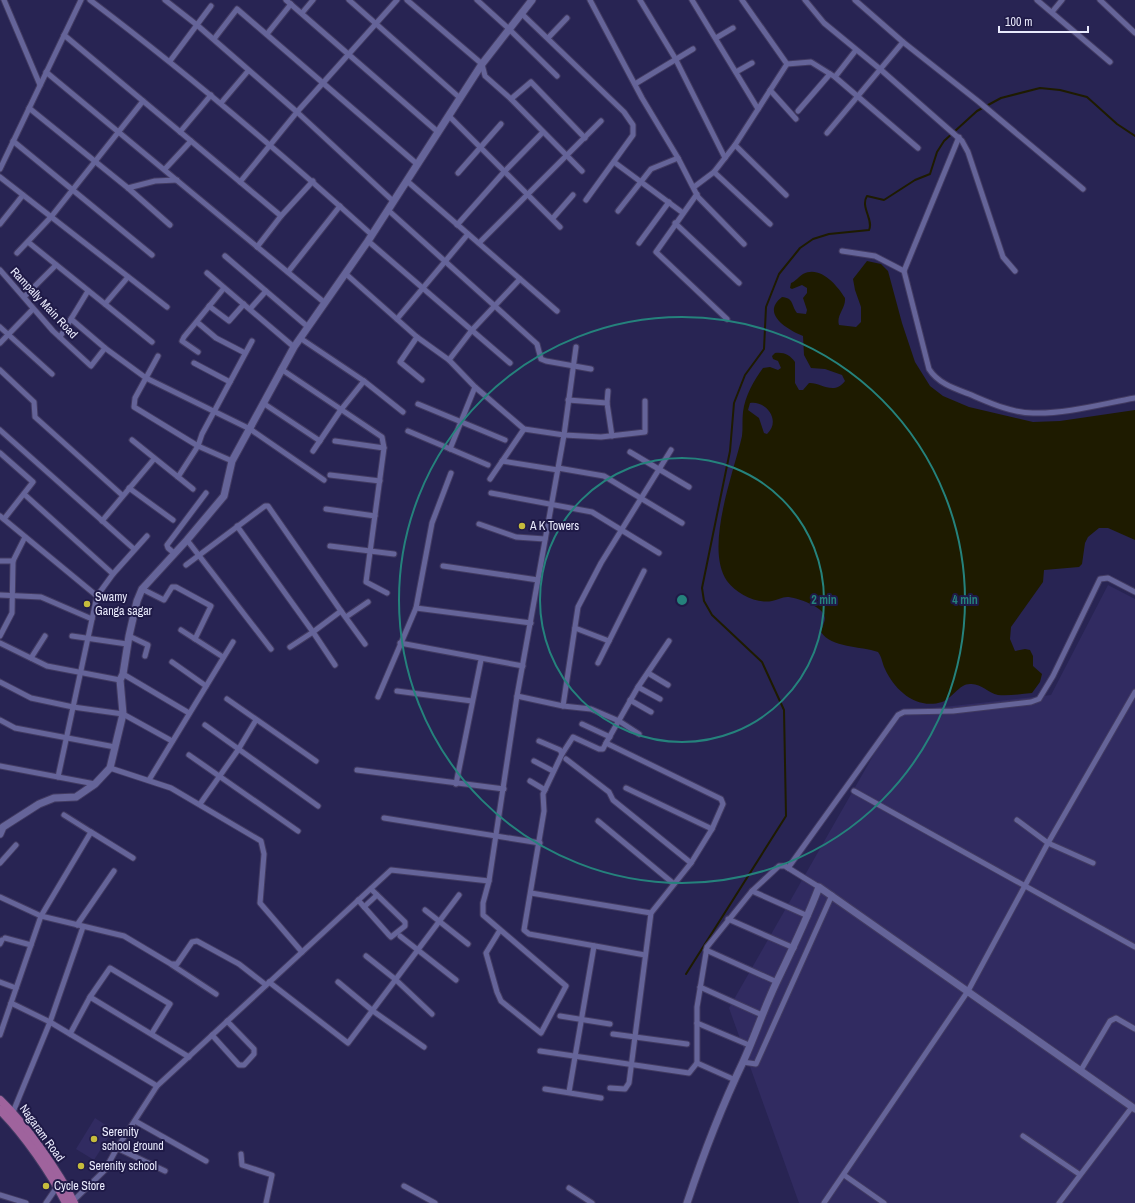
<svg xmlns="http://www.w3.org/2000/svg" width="1135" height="1203" viewBox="0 0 1135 1203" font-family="'Archivo Narrow',sans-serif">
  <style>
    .built { fill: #312b61 }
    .water { fill: #1e1b00; fill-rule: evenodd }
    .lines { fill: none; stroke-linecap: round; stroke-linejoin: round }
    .stream { stroke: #1e1b00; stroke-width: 2 }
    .street-casing { stroke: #423b62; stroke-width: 7 }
    .secondary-casing { stroke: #423b62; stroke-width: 9 }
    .primary-casing { stroke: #423b62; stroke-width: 10 }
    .street { stroke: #656499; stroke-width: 5 }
    .secondary { stroke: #656499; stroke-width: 7 }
    .primary { stroke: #9f639d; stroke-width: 8 }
    .ring { fill: none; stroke: #25827c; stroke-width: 2 }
    .poi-dot { fill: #c6bc3c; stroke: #1f1a47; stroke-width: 1.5 }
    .labels { text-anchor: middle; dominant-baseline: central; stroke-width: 4; stroke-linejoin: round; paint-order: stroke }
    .street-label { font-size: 12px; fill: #e9eafc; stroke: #1f1a47 }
    .poi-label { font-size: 12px; fill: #e9eafc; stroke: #1f1a47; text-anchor: start }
    .centre { fill: #25827c; stroke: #1f1a47; stroke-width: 2 }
    .ring-label { font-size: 12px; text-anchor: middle; font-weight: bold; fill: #25827c; stroke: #1f1a47; stroke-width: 4; stroke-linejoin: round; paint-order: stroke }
  </style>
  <rect width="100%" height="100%" fill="#282453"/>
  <!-- built -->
  <g class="built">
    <path d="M1108,585L1135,599V1203H799L729,1008L898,712L1051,695Z"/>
    <path d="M95,1118L113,1130L94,1160L76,1149Z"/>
  </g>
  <!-- water -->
  <path class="water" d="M867,261L881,264L888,271L902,323L915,362L930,386L943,396L969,407L1033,422L1060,421L1135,410V540L1108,528H1099L1088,537L1085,543L1082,564L1079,567L1044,570L1043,582L1011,627L1010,639L1015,651L1025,649L1030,650L1033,656V666L1042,674L1040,682L1032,693C1021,694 1009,696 998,695C988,693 981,683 970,684C959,684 953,698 942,702C917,710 895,691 885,669C882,663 882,657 878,652C861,646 831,648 821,632C822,627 825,622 825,618C825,607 796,597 787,597C782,597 777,600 772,601C756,604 737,594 727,581C704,548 734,472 742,436C743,428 742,420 743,412C745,396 754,380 763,368L770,367L778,370L781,368L778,361L773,359L772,356L775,353C784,352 790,355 795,362V383L799,390H803L809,383C820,382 834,396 845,381L842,375L825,369L811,368L804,355L803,336C788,330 760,314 782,297C794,298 791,305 797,313L806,314L807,310L803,298L807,293V288L802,285L792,289L790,288L791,283C796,281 798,277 803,274C820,265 837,285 845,298C846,308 836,315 839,325L856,327L861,322V307L855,290L853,279ZM750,403C765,400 782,420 767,434L764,433L759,418L748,410Z"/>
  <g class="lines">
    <!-- stream -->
    <path class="stream" d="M686,974L786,816L784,710L762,662L712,615L704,601L702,588L730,451L734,403L745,375L764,349L766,307L779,274L800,248L813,239L829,234L869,230C874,220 860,207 867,196L884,200L915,180L930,174L937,152L944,141L977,111L1001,98L1040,88L1060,90L1087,97L1117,124L1135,136"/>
    <!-- street casing -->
    <g class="street-casing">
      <g id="street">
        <path d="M4,0L40,85"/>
        <path d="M90,0C188,74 281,153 372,235"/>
        <path d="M165,0L197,25L297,112L393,201"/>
        <path d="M286,0L438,132"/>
        <path d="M349,0L460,98"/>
        <path d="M407,0L482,64L485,76L511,99L582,171"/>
        <path d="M477,0L509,29L557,76"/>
        <path d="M590,0L642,98L678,158L698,197L744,244"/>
        <path d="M640,0L675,58L725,158"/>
        <path d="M692,0L758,109"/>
        <path d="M742,0L787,64"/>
        <path d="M805,0L824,23L880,69L962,141L968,152L1003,257L1015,271"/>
        <path d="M855,0L903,42L979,102L1083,189"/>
        <path d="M1037,0L1110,62"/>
        <path d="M1100,0L1135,33"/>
        <path d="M1052,12L1062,0"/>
        <path d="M302,13L313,0"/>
        <path d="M521,13L624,112L633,125V135L586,200"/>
        <path d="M267,34L291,4"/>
        <path d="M64,35L281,216"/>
        <path d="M548,38L567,18"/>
        <path d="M716,38L733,28"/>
        <path d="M214,39L237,9L417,164"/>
        <path d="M170,61L211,6"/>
        <path d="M787,64L811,62L835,77L856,50"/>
        <path d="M46,72L325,303"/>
        <path d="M736,72L752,63"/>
        <path d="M835,77L918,148"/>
        <path d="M635,84L693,49"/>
        <path d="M770,90L796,119"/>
        <path d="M511,99L531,82L585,138"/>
        <path d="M221,103L248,71"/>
        <path d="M29,108L128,188L170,225"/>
        <path d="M798,111L830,74"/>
        <path d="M449,116L560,227"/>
        <path d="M180,132L211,95"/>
        <path d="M827,133L903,42"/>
        <path d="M13,141L152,255"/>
        <path d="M735,145L786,195"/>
        <path d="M614,162L683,213"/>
        <path d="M0,169L81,0"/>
        <path d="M165,169L191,141"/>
        <path d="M714,172L770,224"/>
        <path d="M458,173L501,124"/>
        <path d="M0,177L167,307"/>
        <path d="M407,181L557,311"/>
        <path d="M240,182L297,112L397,0"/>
        <path d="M694,187L714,172L735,145L787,64"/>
        <path d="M128,188L155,181L177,180"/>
        <path d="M697,194L656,252L727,319"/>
        <path d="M388,210L537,344L541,359L546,361L591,369"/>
        <path d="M618,211L651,169L678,158"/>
        <path d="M553,218L573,195"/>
        <path d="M675,223L739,283"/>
        <path d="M0,224L23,195"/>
        <path d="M457,225L504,172L543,132"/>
        <path d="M368,241L510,363"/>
        <path d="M28,242L152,342"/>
        <path d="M479,243L601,121"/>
        <path d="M639,243L669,202"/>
        <path d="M257,247L281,216L313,181"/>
        <path d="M842,251L875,256L904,271L929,369C938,383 953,388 969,394C988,402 1011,413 1033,413C1066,414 1102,404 1135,398"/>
        <path d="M17,253L51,217L143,101"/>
        <path d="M225,256L308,327"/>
        <path d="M0,270L53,331L91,366L105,348"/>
        <path d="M904,271L959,137"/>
        <path d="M288,272L340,206"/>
        <path d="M207,273L294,347"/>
        <path d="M346,274L417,337L449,360L475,387L524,429L564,435L601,437L645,432V401"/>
        <path d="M88,291L71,319L105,348L146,378L250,429L324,480"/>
        <path d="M24,297L56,265"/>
        <path d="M105,304L128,277"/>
        <path d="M209,306L229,321L244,304"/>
        <path d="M250,309L266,291"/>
        <path d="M397,319L468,234"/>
        <path d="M197,322L216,338L245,353"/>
        <path d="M0,327L52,374"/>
        <path d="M60,337L71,319"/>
        <path d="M417,337L400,362L422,380"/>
        <path d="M300,338L364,381L403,412"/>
        <path d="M0,343L33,309"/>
        <path d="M198,352L182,341L184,337L224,288"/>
        <path d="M158,356L135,398L134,407L198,446L232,461"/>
        <path d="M449,360L472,330L520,279"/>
        <path d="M194,363L230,382"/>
        <path d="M281,369L382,437L384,448L366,582L387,593"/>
        <path d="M0,370L34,402L35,417L122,495"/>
        <path d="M568,400L607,403L612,436"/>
        <path d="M263,403L320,441"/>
        <path d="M607,403L608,391"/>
        <path d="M418,404L505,440"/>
        <path d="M0,430L134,549"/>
        <path d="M408,431L488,465"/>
        <path d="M132,440L193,489"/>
        <path d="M335,441L384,448"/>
        <path d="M450,449L475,387"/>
        <path d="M313,451L340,411L364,381"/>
        <path d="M630,452L689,487"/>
        <path d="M0,453L33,482L4,519"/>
        <path d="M502,461L558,470"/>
        <path d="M558,468L604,476L682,523"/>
        <path d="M330,475L380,481"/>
        <path d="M178,477L198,446L202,434L252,341"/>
        <path d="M490,479L524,429"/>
        <path d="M129,488L173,520"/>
        <path d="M491,493L592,512L659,553"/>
        <path d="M24,494L113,574"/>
        <path d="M326,509L375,516"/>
        <path d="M0,516L97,596"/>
        <path d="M102,521L154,459"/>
        <path d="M479,524L516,537L545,539"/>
        <path d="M187,540L271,649"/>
        <path d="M330,546L394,554"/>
        <path d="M174,553L168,548L167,545L206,493"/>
        <path d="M0,561H13"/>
        <path d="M186,565L265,506H268L341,611L313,632L237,526"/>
        <path d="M443,566L538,580"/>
        <path d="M142,589L164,600L172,587H176L211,606L195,639"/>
        <path d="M0,595L41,597L92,619"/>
        <path d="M416,608L531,623"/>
        <path d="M341,611L365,644"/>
        <path d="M346,617L368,602"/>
        <path d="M575,628L609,641"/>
        <path d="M181,630L223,657"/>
        <path d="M0,636L12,613L13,561L25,537"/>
        <path d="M72,636L127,644"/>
        <path d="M129,636L148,645L145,656"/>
        <path d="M0,643L47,666L120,680"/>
        <path d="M400,643L523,666"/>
        <path d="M290,647L313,632L335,665"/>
        <path d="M31,658L45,636"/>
        <path d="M172,662L206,686"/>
        <path d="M598,663L644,571"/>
        <path d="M648,673L668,685"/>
        <path d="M123,674L189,713"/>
        <path d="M0,682L31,698L73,707L123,714L172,741"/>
        <path d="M638,687L660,699"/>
        <path d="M397,691L472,701"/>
        <path d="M517,696L563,706L591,709L619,721L639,734"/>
        <path d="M378,697L416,608L432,523L451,473"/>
        <path d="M227,699L316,761"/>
        <path d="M630,700L651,712"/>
        <path d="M563,706L578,607L601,563L671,450"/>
        <path d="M0,720L15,728L115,747"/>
        <path d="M582,724L610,737"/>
        <path d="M205,725L318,806"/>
        <path d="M539,741L560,750L562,754L543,794L544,811L524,930L529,934L645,955"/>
        <path d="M562,754L573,737L599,749H603L606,743"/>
        <path d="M189,755L298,831"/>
        <path d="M566,759L609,792L613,800L691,863"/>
        <path d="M534,761L553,771"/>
        <path d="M0,766L95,784"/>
        <path d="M110,768L171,788L261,841L264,854L260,903L302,952"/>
        <path d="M357,770L504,789"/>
        <path d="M58,777L97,596L113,574L147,536"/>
        <path d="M149,780L233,642"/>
        <path d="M530,781L545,790"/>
        <path d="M456,784L481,660"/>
        <path d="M626,788L712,829"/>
        <path d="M854,791L1135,947"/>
        <path d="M200,804L238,750L256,720"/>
        <path d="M384,818L540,843"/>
        <path d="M1017,820L1048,843L1093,863"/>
        <path d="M598,821L674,884"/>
        <path d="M91,832L133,858"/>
        <path d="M0,863L16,845"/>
        <path d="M788,868L898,715L904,712L953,711L1031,702L1039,699L1053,676L1100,579L1108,578L1135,592"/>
        <path d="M752,891L808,916"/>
        <path d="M531,893L651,913"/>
        <path d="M0,897L41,916L124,936L171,964H177L192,942L197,941L239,964L266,985"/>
        <path d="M358,900L389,935L391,937L405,926V922L371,889"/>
        <path d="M364,907L377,895"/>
        <path d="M425,910L468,944"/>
        <path d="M728,919L794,948"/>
        <path d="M77,925L114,871"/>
        <path d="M500,930L486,953L497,992L501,1001L541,1033L566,986L483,915V903L489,881L517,696L564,435L576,347"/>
        <path d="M400,936L456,980"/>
        <path d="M5,938L31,945"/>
        <path d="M0,944L2,940"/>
        <path d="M706,950L777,982"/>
        <path d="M366,956L395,979L432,1014"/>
        <path d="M172,965L216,994"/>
        <path d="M0,982L16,988"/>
        <path d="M269,982L348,1043L459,895"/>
        <path d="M338,982L373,1011L424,1047"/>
        <path d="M700,987L762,1015"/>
        <path d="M90,997L189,1057"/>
        <path d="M11,1003L50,1022L157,1086"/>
        <path d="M560,1016L610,1024"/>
        <path d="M697,1023L749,1045"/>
        <path d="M70,1034L90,997L110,968L170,1004L152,1033"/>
        <path d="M613,1034L687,1044"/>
        <path d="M0,1035L41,916L91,832L64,815"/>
        <path d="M212,1035L239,1065H244L254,1054V1049L227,1021"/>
        <path d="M540,1051L689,1073L697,1063L733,1079"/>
        <path d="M743,1062L756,1064L832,895"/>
        <path d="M697,1063V1007L707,947L752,891L779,866H785L819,887"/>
        <path d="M1081,1070L1110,1021L1116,1018L1135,1029"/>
        <path d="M610,1088L625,1089L629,1083L651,913L691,863L712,829L723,804L721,799L606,743L638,687L669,641"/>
        <path d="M545,1089L601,1098"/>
        <path d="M569,1092L594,946"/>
        <path d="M13,1112L50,1022L83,927"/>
        <path d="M135,1121L206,1161"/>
        <path d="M1023,1136L1079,1174"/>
        <path d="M117,1148L165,1171"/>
        <path d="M241,1154L242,1165L272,1175L266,1203"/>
        <path d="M844,1175L884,1203"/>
        <path d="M404,1186L435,1203"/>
        <path d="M569,1188L592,1203"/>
        <path d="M0,1195L26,1203"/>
        <path d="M73,1201L105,1170L117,1148L157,1086L391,870L489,881"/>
        <path d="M46,1203L57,1187"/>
        <path d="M824,1203L968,991L1048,843L1135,692"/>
        <path d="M1059,1203L1132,1107"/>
      </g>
    </g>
    <!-- secondary casing -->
    <g class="secondary-casing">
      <g id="secondary">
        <path d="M0,834L3,827L39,804L54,798L76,797L95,784L110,768L123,714L120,680L123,674L129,636L137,601L142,589L187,540L224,496L232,461L294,347L368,241L482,64L532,0"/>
        <path d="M687,1203C703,1155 721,1108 743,1062C755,1036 764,1008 777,981C792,950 807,919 819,887L1135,1109"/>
      </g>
    </g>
    <!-- primary casing -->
    <g class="primary-casing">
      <g id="primary">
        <path d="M0,1100C25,1124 59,1172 74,1203"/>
        <path d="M0,1110C24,1134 51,1173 66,1203"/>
      </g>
    </g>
    <!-- street -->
    <use href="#street" class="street"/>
    <!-- secondary -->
    <use href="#secondary" class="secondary"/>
    <!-- primary -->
    <use href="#primary" class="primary"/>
  </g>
  <!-- distance rings -->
  <g class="ring">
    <circle cx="682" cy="600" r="142"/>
    <circle cx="682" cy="600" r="283"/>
  </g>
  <!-- markers -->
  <g class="poi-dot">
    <circle cx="522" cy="526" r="4"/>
    <circle cx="87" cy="604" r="4"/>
    <circle cx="94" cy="1139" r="4"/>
    <circle cx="81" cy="1166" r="4"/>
    <circle cx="46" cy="1186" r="4"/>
  </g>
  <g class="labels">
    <!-- street labels -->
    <g class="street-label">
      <text transform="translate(44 303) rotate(47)">Rampally Main Road</text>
      <text transform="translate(42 1133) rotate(54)">Nagaram Road</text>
    </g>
    <!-- poi labels -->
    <g class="poi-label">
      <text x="530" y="526">A K Towers</text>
      <text x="95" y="597">Swamy<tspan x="95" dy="14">Ganga sagar</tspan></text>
      <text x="102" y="1132">Serenity<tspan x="102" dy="14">school ground</tspan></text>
      <text x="89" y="1166">Serenity school</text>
      <text x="54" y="1186">Cycle Store</text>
    </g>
  </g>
  <circle cx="682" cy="600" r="6" class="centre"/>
  <g class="ring-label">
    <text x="824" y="604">2 min</text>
    <text x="965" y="604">4 min</text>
  </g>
  <!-- scale -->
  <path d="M999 26v6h89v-6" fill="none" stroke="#e9eafc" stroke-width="2"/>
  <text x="1005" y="26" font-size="12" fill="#e9eafc" stroke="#1f1a47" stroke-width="3" paint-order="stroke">100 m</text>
</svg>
